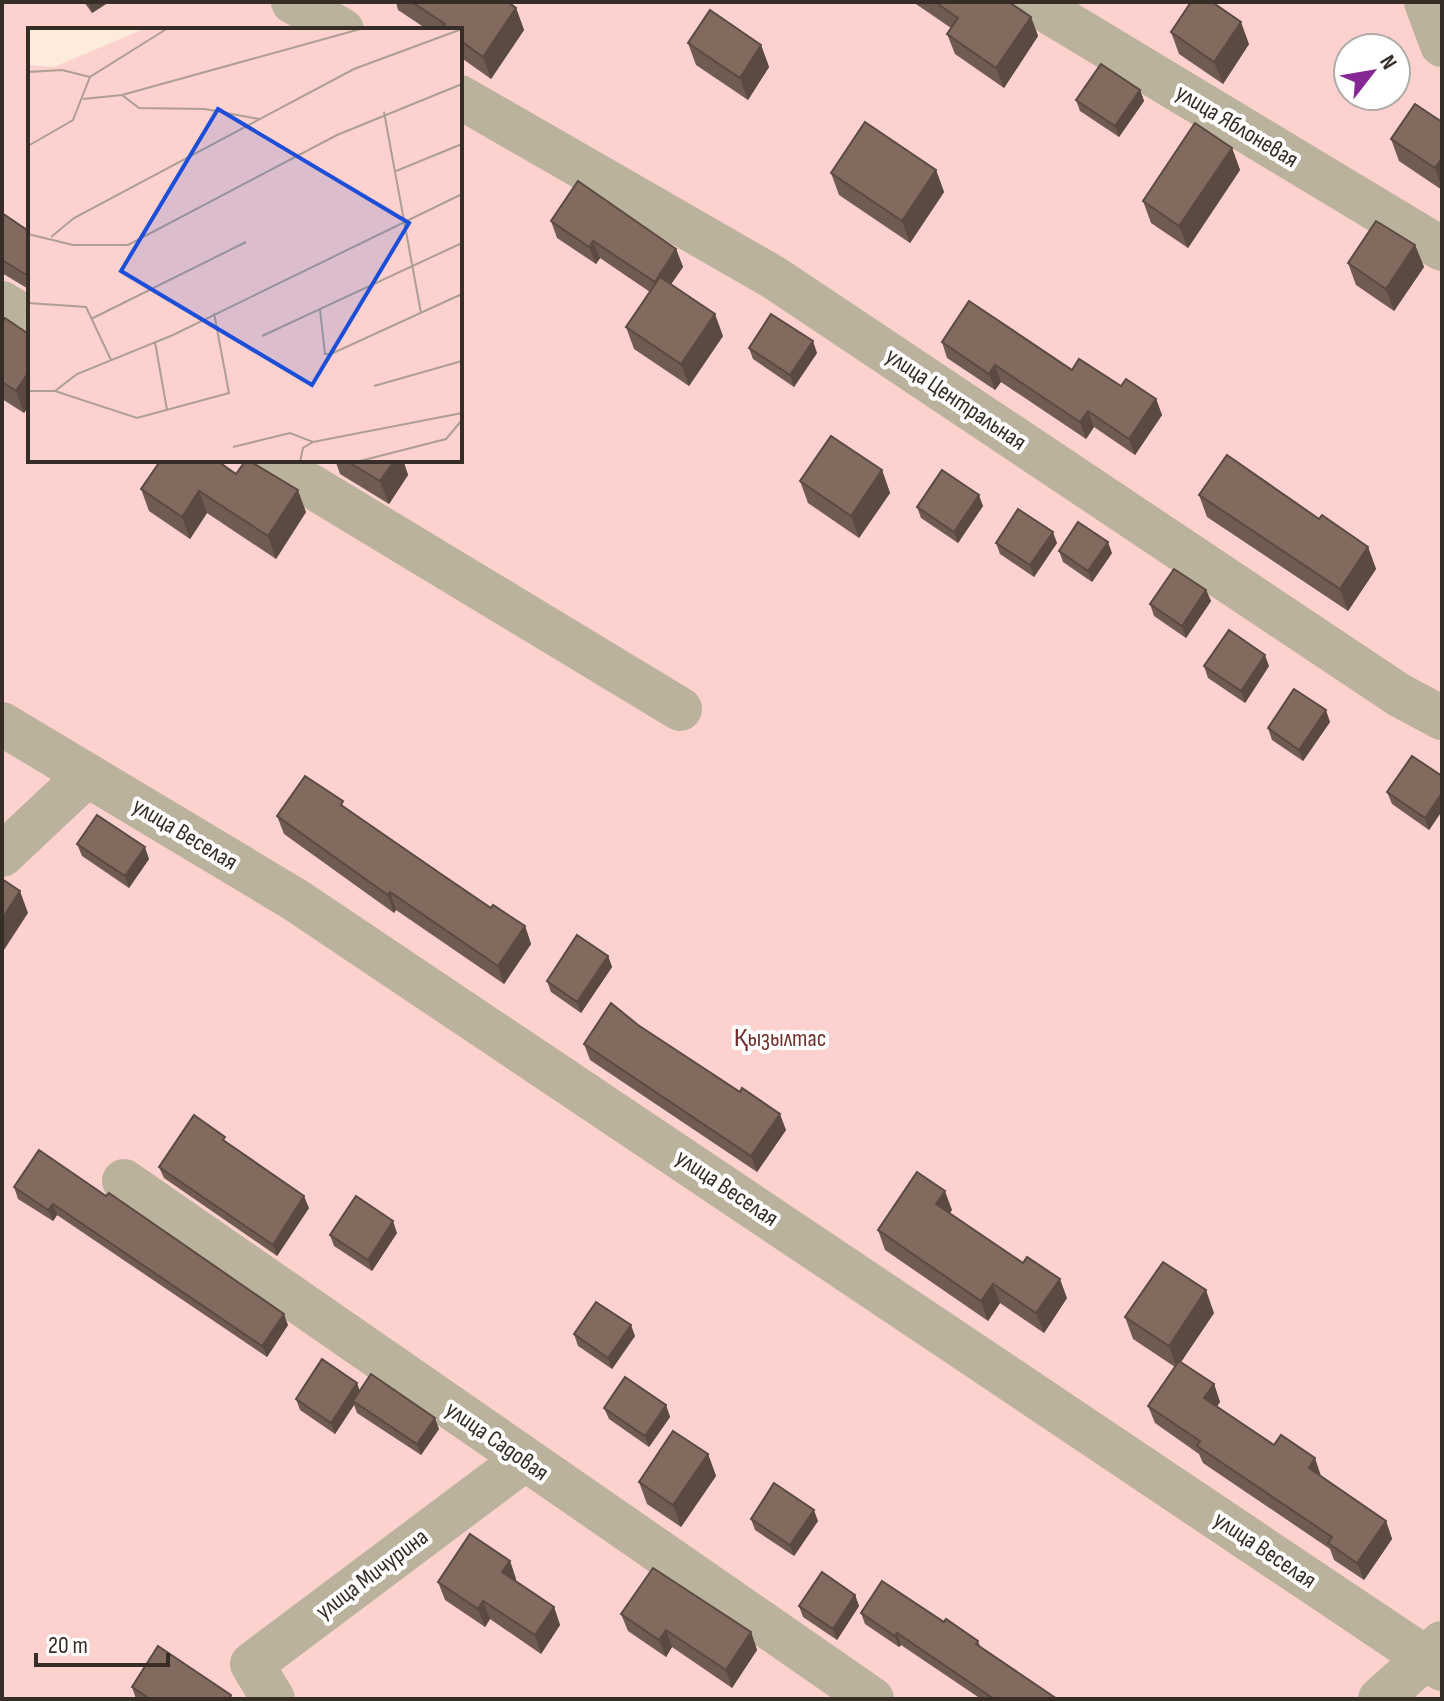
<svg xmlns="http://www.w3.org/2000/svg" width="1444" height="1701" viewBox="0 0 1444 1701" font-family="'Sofia Sans Condensed',sans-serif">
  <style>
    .green { fill: #fdd1cd; fill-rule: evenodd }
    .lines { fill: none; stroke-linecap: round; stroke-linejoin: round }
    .minor { stroke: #bbb29d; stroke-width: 44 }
    .wall { fill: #705b52 }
    .shaded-wall { fill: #5b4a42 }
    .building { fill: #826a5f; stroke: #5b4a42; stroke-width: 2 }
    .labels { text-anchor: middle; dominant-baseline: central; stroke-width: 8; stroke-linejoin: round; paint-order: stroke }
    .street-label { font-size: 24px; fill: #362e26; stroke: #fff }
    .park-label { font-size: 24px; fill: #742e2c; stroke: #fff }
    .inset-road { fill: none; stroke: #ad9f93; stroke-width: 2 }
    .view { fill: #1d4ed8; fill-opacity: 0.15; stroke: #1d4ed8; stroke-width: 4 }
    .inset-edge { fill: none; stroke: #362e26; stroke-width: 4 }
  </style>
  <rect width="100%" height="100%" fill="#fdebdb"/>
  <!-- green -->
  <path class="green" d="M2,2H1442V1699H2ZM30,30H460V460H30ZM1348,48H1396V96H1348Z"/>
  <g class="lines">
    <!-- minor -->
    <g class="minor">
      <path d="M293,2L342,30"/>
      <path d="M1032,2L1442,249"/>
      <path d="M1426,2L1442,45"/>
      <path d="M460,97L773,277L1399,695L1442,718"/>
      <path d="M2,303L30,320"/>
      <path d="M268,460L680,709"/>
      <path d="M2,724L294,899L1442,1669"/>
      <path d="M2,855L87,775"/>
      <path d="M124,1181L872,1699"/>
      <path d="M273,1699L252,1664L524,1460"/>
      <path d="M1380,1699L1442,1643"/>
    </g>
  </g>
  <!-- wall -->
  <g class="wall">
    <path d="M84,2H109L92,13Z"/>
    <path d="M396,2H508L516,8L524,30L491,79L460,57V30H428L398,10Z"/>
    <path d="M913,2H1009L1031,17L1038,36L1004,88L955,54L947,34L951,28Z"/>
    <path d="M1171,32L1249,44L1223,84L1179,54Z"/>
    <path d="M688,43L761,45L769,67L748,100L696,65Z"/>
    <path d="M1140,90L1144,101L1119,137L1080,111L1076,100Z"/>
    <path d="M1442,122V190L1399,161L1391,139Z"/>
    <path d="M1232,148L1240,170L1188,248L1151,223L1143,201Z"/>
    <path d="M936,170L944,192L910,243L839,195L831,173Z"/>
    <path d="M2,213L30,232V290L2,273Z"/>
    <path d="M551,221L676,249L683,267L671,284L723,336L689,386L634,349L626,327L650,292L600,258L596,264L557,238Z"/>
    <path d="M1415,245L1424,267L1394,311L1356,285L1348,263Z"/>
    <path d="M2,322L30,335V404L24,413L2,399Z"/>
    <path d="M942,342L1072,370L1156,399L1162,415L1135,455L1094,427L1086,439L1001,382L995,390L947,358Z"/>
    <path d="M749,348L817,353L794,387L753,359Z"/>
    <path d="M335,460H403L408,475L389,504L340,474Z"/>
    <path d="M882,470L890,493L859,538L808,503L800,481Z"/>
    <path d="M236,474L306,512L276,559L207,513L190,539L149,511L141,489Z"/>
    <path d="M1199,495L1319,519L1368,547L1376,569L1348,611L1207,517Z"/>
    <path d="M983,506L958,543L921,518L917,507Z"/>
    <path d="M996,543H1057L1034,577L1000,554Z"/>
    <path d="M1059,551L1112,553L1092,582L1063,562Z"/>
    <path d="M1206,590L1211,601L1186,638L1154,616L1150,604Z"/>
    <path d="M1204,666H1269L1245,703L1208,678Z"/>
    <path d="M1330,722L1303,761L1272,740L1268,728Z"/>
    <path d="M1442,776V811L1429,830L1392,804L1387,792Z"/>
    <path d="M346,808L491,908L525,926L531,944L504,984L396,910L394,913L284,834L277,816Z"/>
    <path d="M77,844L149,859L129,888L82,856Z"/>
    <path d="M608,956L612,967L581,1013L551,992L547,981Z"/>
    <path d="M638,1025L740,1092L786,1130L757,1172L590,1060L584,1044Z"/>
    <path d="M227,1143L309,1208L277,1256L164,1178L159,1167Z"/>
    <path d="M14,1187L106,1196L288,1325L267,1357L57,1215L53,1221L18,1199Z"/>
    <path d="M952,1210L950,1213L1067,1298L1044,1333L1000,1303L988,1321L885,1250L878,1230Z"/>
    <path d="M397,1233L372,1271L334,1246L330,1235Z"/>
    <path d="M1214,1313L1181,1362L1214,1384L1220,1402L1217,1406L1321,1476L1386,1521L1392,1539L1364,1580L1334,1560L1330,1549L1203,1463L1199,1454L1155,1423L1148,1406L1175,1367L1133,1339L1125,1317Z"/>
    <path d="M574,1334L635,1336L612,1369L578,1346Z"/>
    <path d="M360,1391L439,1429L421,1455L357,1413L354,1405L335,1434L300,1410L296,1399Z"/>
    <path d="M666,1405L670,1417L649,1447L609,1419L604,1408Z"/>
    <path d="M708,1454L716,1476L681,1527L647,1504L639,1482Z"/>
    <path d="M751,1519L818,1521L794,1556L755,1530Z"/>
    <path d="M510,1561L516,1579L515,1581L554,1607L560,1625L541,1654L490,1619L485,1627L445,1600L438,1582Z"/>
    <path d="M855,1595L859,1606L837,1640L803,1617L799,1606Z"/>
    <path d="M861,1613L944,1622L978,1641L981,1648L1057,1699H981L901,1645L899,1647L865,1624Z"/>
    <path d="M621,1614L751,1632L757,1650L732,1688L672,1647L666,1657L628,1631Z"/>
    <path d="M132,1687L231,1695L232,1699H136Z"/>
  </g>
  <!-- shaded-wall -->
  <g class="shaded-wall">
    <path d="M88,2H109L92,13Z"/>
    <path d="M516,8L524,30L491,79L483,57Z"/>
    <path d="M1031,17L1038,36L1004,88L996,68Z"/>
    <path d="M1241,22L1249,44L1223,84L1214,62Z"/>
    <path d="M761,45L769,67L748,100L740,78Z"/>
    <path d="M1140,90L1144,101L1119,137L1115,126Z"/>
    <path d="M1232,148L1240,170L1188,248L1179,226Z"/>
    <path d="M1442,158V188L1435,168Z"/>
    <path d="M936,170L944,192L910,243L902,221Z"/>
    <path d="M593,241L600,258L596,264L589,247Z"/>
    <path d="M1415,245L1424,267L1394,311L1386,289Z"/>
    <path d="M676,249L683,267L661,299L655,282Z"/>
    <path d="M715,314L723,336L689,386L681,364Z"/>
    <path d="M813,341L817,353L794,387L790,375Z"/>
    <path d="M995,365L1001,382L995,390L989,374Z"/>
    <path d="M30,370V404L24,413L16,391Z"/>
    <path d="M1156,399L1162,415L1135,455L1129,439Z"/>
    <path d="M1088,411L1094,427L1086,439L1080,422Z"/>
    <path d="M395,460H403L408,475L389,504L380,481Z"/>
    <path d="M882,470L890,493L859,538L851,516Z"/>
    <path d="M298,490L306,512L276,559L268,536Z"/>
    <path d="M199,491L207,513L190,539L182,517Z"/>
    <path d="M979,495L983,506L958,543L954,532Z"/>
    <path d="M1053,532L1057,543L1034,577L1030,565Z"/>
    <path d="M1108,542L1112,553L1092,582L1088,571Z"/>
    <path d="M1368,547L1376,569L1348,611L1340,589Z"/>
    <path d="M1206,590L1211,601L1186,638L1182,626Z"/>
    <path d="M1265,655L1269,666L1245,703L1241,691Z"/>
    <path d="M1326,710L1330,722L1303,761L1299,750Z"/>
    <path d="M1442,793V811L1429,830L1425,818Z"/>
    <path d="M145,847L149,859L129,888L125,876Z"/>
    <path d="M20,891L28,913L2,953V919Z"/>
    <path d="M390,892L396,910L394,913L388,895Z"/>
    <path d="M525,926L531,944L504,984L498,966Z"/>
    <path d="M608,956L612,967L581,1013L577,1002Z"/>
    <path d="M780,1114L786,1130L757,1172L751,1156Z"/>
    <path d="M945,1191L952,1210L943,1223L936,1204Z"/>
    <path d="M304,1196L309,1208L277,1256L273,1245Z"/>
    <path d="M53,1204L57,1215L53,1221L48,1210Z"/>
    <path d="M393,1221L397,1233L372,1271L368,1260Z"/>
    <path d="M1060,1279L1067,1298L1044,1333L1036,1313Z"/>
    <path d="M993,1284L1000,1303L988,1321L981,1301Z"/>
    <path d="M1206,1290L1214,1313L1177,1368L1169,1346Z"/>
    <path d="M284,1314L288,1325L267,1357L262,1346Z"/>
    <path d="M631,1325L635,1336L612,1369L608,1358Z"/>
    <path d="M357,1383L361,1394L353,1401L354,1405L335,1434L331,1423Z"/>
    <path d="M1214,1384L1220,1402L1211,1416L1204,1398Z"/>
    <path d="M666,1405L670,1417L649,1447L645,1436Z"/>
    <path d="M435,1418L439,1429L421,1455L417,1444Z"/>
    <path d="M708,1454L716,1476L681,1527L673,1505Z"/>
    <path d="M1315,1458L1321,1476L1315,1485L1309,1468Z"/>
    <path d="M814,1510L818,1521L794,1556L790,1545Z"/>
    <path d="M1386,1521L1392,1539L1364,1580L1357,1563Z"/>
    <path d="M510,1561L516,1579L509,1591L502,1572Z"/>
    <path d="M855,1595L859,1606L837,1640L833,1629Z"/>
    <path d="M483,1601L490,1619L485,1627L478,1609Z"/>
    <path d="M554,1607L560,1625L541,1654L535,1635Z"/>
    <path d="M666,1630L672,1647L666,1657L659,1640Z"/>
    <path d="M751,1632L757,1650L732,1688L726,1670Z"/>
    <path d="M897,1633L901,1645L899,1647L895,1636Z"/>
  </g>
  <!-- building -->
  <g class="building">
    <path d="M412,2H508L516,8L483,57L460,40V30H445L442,28L445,24Z"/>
    <path d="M935,2H1009L1031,17L996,68L947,34L958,18Z"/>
    <path d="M1191,2H1212L1241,22L1214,62L1171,32Z"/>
    <path d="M710,10L761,45L740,78L688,43Z"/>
    <path d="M1101,64L1140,90L1115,126L1076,100Z"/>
    <path d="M1415,104L1442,122V158L1435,168L1391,139Z"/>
    <path d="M865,122L936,170L902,221L831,173Z"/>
    <path d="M1195,123L1232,148L1179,226L1143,201Z"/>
    <path d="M578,181L676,249L655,282L593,241L589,247L551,221Z"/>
    <path d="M2,213L30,232V277L2,260Z"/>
    <path d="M1376,221L1415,245L1386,289L1348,263Z"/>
    <path d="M660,277L715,314L681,364L626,327Z"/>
    <path d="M969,301L1072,370L1079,359L1121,386L1126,379L1156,399L1129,439L1088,411L1080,422L995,365L989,374L942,342Z"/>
    <path d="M771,314L813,341L790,375L749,348Z"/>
    <path d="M5,318L30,335V370L16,391L2,382V322Z"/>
    <path d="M831,436L882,470L851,516L800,481Z"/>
    <path d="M1227,455L1319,519L1322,515L1368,547L1340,589L1199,495Z"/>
    <path d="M161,460H216L236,474L246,460H248L298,490L268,536L199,491L182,517L141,489Z"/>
    <path d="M345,460H395L380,481Z"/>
    <path d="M942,470L979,495L954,532L917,507Z"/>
    <path d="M1018,509L1053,532L1030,565L996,543Z"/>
    <path d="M1078,522L1108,542L1088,571L1059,551Z"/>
    <path d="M1174,569L1206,590L1182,626L1150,604Z"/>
    <path d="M1229,630L1265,655L1241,691L1204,666Z"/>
    <path d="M1294,689L1326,710L1299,750L1268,728Z"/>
    <path d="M1412,756L1442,776V793L1425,818L1387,792Z"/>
    <path d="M305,776L343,801L341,805L441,874L491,908L493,905L525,926L498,966L390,892L388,895L277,816Z"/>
    <path d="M97,815L145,847L125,876L77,844Z"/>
    <path d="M2,879L20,891L2,919Z"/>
    <path d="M577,935L608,956L577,1002L547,981Z"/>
    <path d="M611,1003L638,1025L740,1092L742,1088L780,1114L751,1156L584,1044Z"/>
    <path d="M194,1115L225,1137L223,1140L304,1196L273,1245L159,1167Z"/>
    <path d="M39,1150L106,1196L109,1193L284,1314L262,1346L53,1204L48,1210L14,1187Z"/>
    <path d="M917,1172L945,1191L936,1204L1023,1263L1027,1257L1060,1279L1036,1313L993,1284L981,1301L878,1230Z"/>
    <path d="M356,1196L393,1221L368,1260L330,1235Z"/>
    <path d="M1163,1262L1206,1290L1169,1346L1125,1317Z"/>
    <path d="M596,1302L631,1325L608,1358L574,1334Z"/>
    <path d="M322,1359L357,1383L331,1423L296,1399Z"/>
    <path d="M1179,1361L1214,1384L1204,1398L1274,1445L1281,1435L1315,1458L1309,1468L1386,1521L1357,1563L1328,1543L1332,1537L1197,1446L1200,1441L1148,1406Z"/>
    <path d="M371,1374L435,1418L417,1444L353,1401Z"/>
    <path d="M625,1377L666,1405L645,1436L604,1408Z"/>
    <path d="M673,1431L708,1454L673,1505L639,1482Z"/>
    <path d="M774,1483L814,1510L790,1545L751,1519Z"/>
    <path d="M470,1534L510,1561L502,1572L554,1607L535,1635L483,1601L478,1609L438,1582Z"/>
    <path d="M653,1568L751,1632L726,1670L666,1630L659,1640L621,1614Z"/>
    <path d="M822,1572L855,1595L833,1629L799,1606Z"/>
    <path d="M882,1581L944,1622L946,1619L978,1641L976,1644L1057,1699H994L897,1633L895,1636L861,1613Z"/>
    <path d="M158,1646L231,1695L229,1699H150L132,1687Z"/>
  </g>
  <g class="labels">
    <!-- street labels -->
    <g class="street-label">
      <text transform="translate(1237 126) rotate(31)">улица Яблоневая</text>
      <text transform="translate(956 399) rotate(34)">улица Центральная</text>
      <text transform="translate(185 834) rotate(31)">улица Веселая</text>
      <text transform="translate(727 1188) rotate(34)">улица Веселая</text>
      <text transform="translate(497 1441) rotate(35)">улица Садовая</text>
      <text transform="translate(1265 1550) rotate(34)">улица Веселая</text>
      <text transform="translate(372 1574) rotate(-37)">улица Мичурина</text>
    </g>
    <!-- park labels -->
    <g class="park-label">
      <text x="780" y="1038">Қызылтас</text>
    </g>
  </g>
  <!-- overview -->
  <g transform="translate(28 28)">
    <rect width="434" height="434" fill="#fdebdb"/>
    <path d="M118,0H434V434H0V37L26,39Z" fill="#fdd1cd"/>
    <path class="inset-road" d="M0,44L34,42L62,49M94,67L111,80L177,81L231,91M55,71L94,67L336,0M356,84L393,285M0,118L45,92L62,49L140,0M368,143L434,116M0,206L45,217H100L309,107L434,56M23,209L46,190L326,41L434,1M0,275L58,279L83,332M292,282L297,326H303L434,266M63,291L218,214M234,308L434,215M127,314L139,382M346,358L434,333M0,363H27L109,390L201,365L186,285M27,363L49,346L145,307L434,166M205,419L262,405L285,414L434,385M272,434L275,420L285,414M328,434L418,411L434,392"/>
    <path class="view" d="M190,81L381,195L284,357L93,243Z"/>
    <rect width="434" height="434" class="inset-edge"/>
  </g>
  <!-- border -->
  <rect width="1444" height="1701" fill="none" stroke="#362e26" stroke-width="8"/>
  <!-- north arrow -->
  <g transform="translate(1372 72) rotate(59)"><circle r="38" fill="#ffffff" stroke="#afaba8" stroke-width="2"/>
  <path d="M0-6L14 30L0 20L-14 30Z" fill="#852893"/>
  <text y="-12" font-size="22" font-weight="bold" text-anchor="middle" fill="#362e26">N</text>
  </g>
  <!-- scale -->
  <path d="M36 1653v12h132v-12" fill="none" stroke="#362e26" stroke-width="4"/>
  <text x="48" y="1653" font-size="24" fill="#362e26" stroke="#ffffff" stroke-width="6" paint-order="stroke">20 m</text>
</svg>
